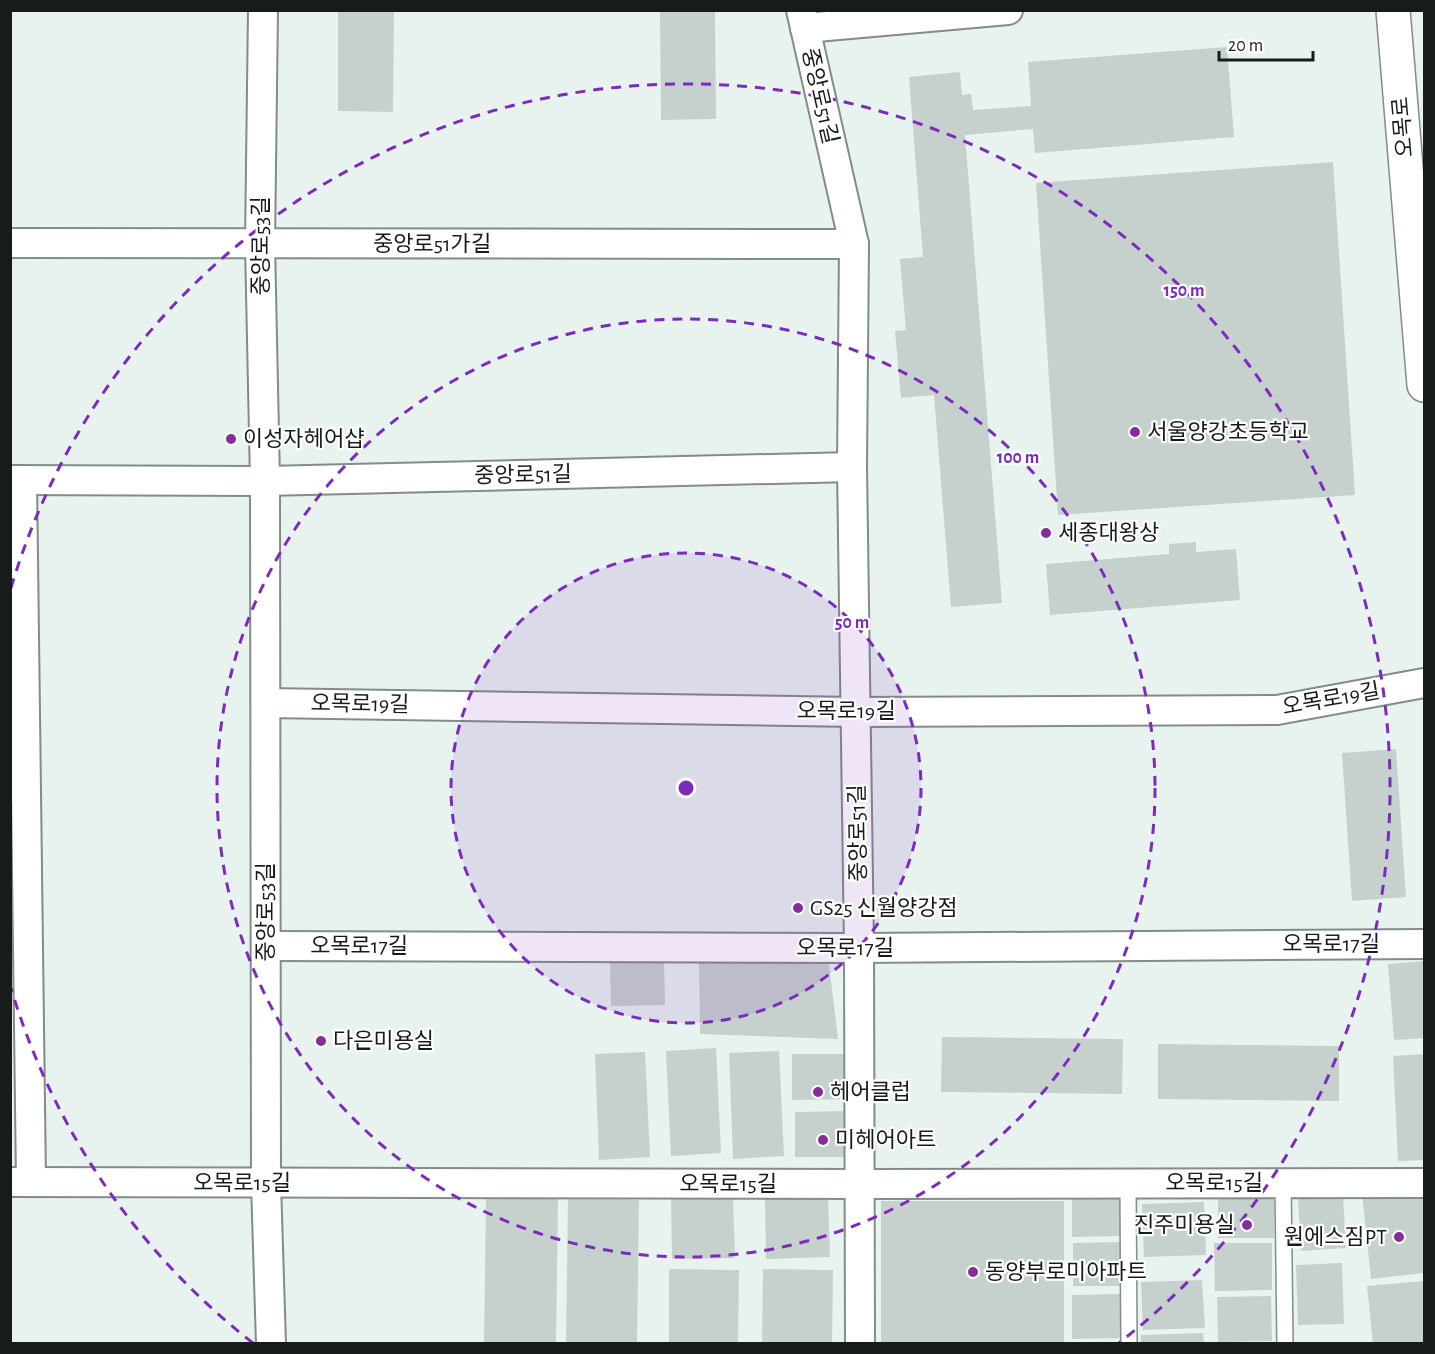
<svg xmlns="http://www.w3.org/2000/svg" width="1435" height="1354" viewBox="0 0 1435 1354" font-family="'Alegreya Sans','Noto Sans KR',sans-serif">
  <style>
    .building { fill: #c6d1cd }
    .lines { fill: none; stroke-linecap: round; stroke-linejoin: round }
    .service-casing { stroke: #828c89; stroke-width: 18 }
    .minor-casing { stroke: #828c89; stroke-width: 32 }
    .secondary-casing { stroke: #828c89; stroke-width: 36 }
    .service { stroke: #fff; stroke-width: 15 }
    .minor { stroke: #fff; stroke-width: 28 }
    .secondary { stroke: #fff; stroke-width: 33 }
    .ring { fill: none; stroke: #7b2cbf; stroke-width: 3; stroke-dasharray: 10 8 }
    .poi-dot { fill: #872d99; stroke: #fff; stroke-width: 2 }
    .labels { text-anchor: middle; dominant-baseline: central; stroke-width: 4.5; stroke-linejoin: round; paint-order: stroke }
    .street-label { font-size: 22px; fill: #171b19; stroke: #fff }
    .poi-label { font-size: 22px; fill: #171b19; stroke: #fff; text-anchor: start }
    .centre { fill: #7b2cbf; stroke: #fff; stroke-width: 3 }
    .ring-label { font-size: 18px; text-anchor: middle; font-weight: bold; fill: #7b2cbf; stroke: #fff; stroke-width: 4.5; stroke-linejoin: round; paint-order: stroke }
  </style>
  <rect width="100%" height="100%" fill="#e8f3ef"/>
  <!-- building -->
  <g class="building">
    <path d="M338,10H394L393,112L338,111Z"/>
    <path d="M660,10H715L716,119L661,120Z"/>
    <path d="M1227,47L1234,137L1035,153L1033,129L965,135L1002,603L951,607L934,395L901,398L895,331L906,330L900,259L923,257L909,77L960,72L962,95L971,94L973,110L1031,106L1028,62Z"/>
    <path d="M1333,162L1355,495L1058,515L1036,183Z"/>
    <path d="M1196,542V552L1236,549L1240,600L1050,615L1046,564L1169,554V544Z"/>
    <path d="M1396,749L1406,897L1352,901L1342,753Z"/>
    <path d="M828,956L838,1039L700,1034L699,960Z"/>
    <path d="M664,960L665,1005L611,1006L610,961Z"/>
    <path d="M1424,961V1038L1394,1040L1388,964Z"/>
    <path d="M942,1037L1123,1039L1122,1094L941,1092Z"/>
    <path d="M1158,1044L1339,1046V1101L1158,1099Z"/>
    <path d="M716,1048L721,1153L671,1156L666,1051Z"/>
    <path d="M779,1051L784,1156L733,1159L729,1053Z"/>
    <path d="M645,1052L650,1157L599,1160L595,1054Z"/>
    <path d="M792,1054H846V1099L792,1100Z"/>
    <path d="M1424,1054V1160L1398,1161L1393,1056Z"/>
    <path d="M849,1111V1157H795V1112Z"/>
    <path d="M1121,1192V1236L1072,1237V1193Z"/>
    <rect x="1218" y="1194" width="56" height="44"/>
    <path d="M1362,1194H1424V1273L1371,1279Z"/>
    <path d="M733,1196L735,1258L672,1259L671,1198Z"/>
    <path d="M828,1196L830,1257L766,1259L765,1198Z"/>
    <path d="M1343,1196L1346,1248L1301,1251L1298,1198Z"/>
    <path d="M486,1198L558,1199L556,1344H484Z"/>
    <path d="M568,1199L639,1200L637,1344H566Z"/>
    <rect x="881" y="1201" width="183" height="143"/>
    <path d="M1204,1202L1206,1255L1144,1257L1142,1204Z"/>
    <path d="M1122,1242V1286H1073V1243Z"/>
    <path d="M1214,1243H1272V1290L1215,1291Z"/>
    <path d="M1342,1263L1344,1324L1298,1325L1296,1265Z"/>
    <path d="M669,1269L739,1270L738,1344H669Z"/>
    <path d="M763,1269L833,1270L832,1344H762Z"/>
    <path d="M1202,1280L1205,1328L1143,1330L1141,1282Z"/>
    <path d="M1424,1281V1344H1373L1367,1286Z"/>
    <path d="M1121,1294V1338L1072,1339V1295Z"/>
    <path d="M1271,1296L1272,1341L1218,1342L1217,1297Z"/>
    <path d="M1203,1333L1204,1344H1141V1335Z"/>
  </g>
  <g class="lines">
    <!-- service casing -->
    <g class="service-casing">
      <g id="service">
        <path d="M1283,1183L1285,1344"/>
        <path d="M1128,1184L1129,1344"/>
      </g>
    </g>
    <!-- minor casing -->
    <g class="minor-casing">
      <g id="minor">
        <path d="M263,10L260,244L265,481L266,1183L271,1344"/>
        <path d="M801,10L854,244L852,467L859,948L860,1344"/>
        <path d="M805,28L1008,10"/>
        <path d="M10,243L854,244"/>
        <path d="M10,480L265,481L852,467"/>
        <path d="M22,480L31,1182"/>
        <path d="M266,703L857,712L1277,710L1424,683"/>
        <path d="M266,946L859,948L1424,944"/>
        <path d="M10,1182L861,1184L1424,1183"/>
      </g>
    </g>
    <!-- secondary casing -->
    <g class="secondary-casing">
      <path id="secondary" d="M1393,10L1424,385"/>
    </g>
    <!-- service -->
    <use href="#service" class="service"/>
    <!-- minor -->
    <use href="#minor" class="minor"/>
    <!-- secondary -->
    <use href="#secondary" class="secondary"/>
  </g>
  <!-- distance rings -->
  <circle cx="686" cy="788" r="235" fill="#7b2cbf" fill-opacity=".12"/>
  <g class="ring">
    <circle cx="686" cy="788" r="235"/>
    <circle cx="686" cy="788" r="469"/>
    <path d="M253 1343A704 704 0 0 1 11 988M11 588A704 704 0 1 1 1119 1343"/>
  </g>
  <!-- markers -->
  <g class="poi-dot">
    <circle cx="1135" cy="432" r="6"/>
    <circle cx="231" cy="439" r="6"/>
    <circle cx="1046" cy="533" r="6"/>
    <circle cx="798" cy="908" r="6"/>
    <circle cx="321" cy="1041" r="6"/>
    <circle cx="818" cy="1092" r="6"/>
    <circle cx="823" cy="1140" r="6"/>
    <circle cx="1247" cy="1225" r="6"/>
    <circle cx="1399" cy="1237" r="6"/>
    <circle cx="973" cy="1272" r="6"/>
  </g>
  <g class="labels">
    <!-- street labels -->
    <g class="street-label">
      <text transform="translate(820 96) rotate(77)">중앙로51길</text>
      <text transform="translate(1403 127) rotate(-95)">오목로</text>
      <text x="432" y="244">중앙로51가길</text>
      <text transform="translate(261 246) rotate(-90)">중앙로53길</text>
      <text transform="translate(523 475) rotate(-1)">중앙로51길</text>
      <text transform="translate(1331 699) rotate(-10)">오목로19길</text>
      <text transform="translate(360 704) rotate(1)">오목로19길</text>
      <text x="846" y="711">오목로19길</text>
      <text transform="translate(858 833) rotate(-91)">중앙로51길</text>
      <text transform="translate(266 912) rotate(-90)">중앙로53길</text>
      <text x="1331" y="944">오목로17길</text>
      <text x="359" y="946">오목로17길</text>
      <text x="845" y="948">오목로17길</text>
      <text x="242" y="1183">오목로15길</text>
      <text x="1214" y="1183">오목로15길</text>
      <text x="728" y="1184">오목로15길</text>
    </g>
    <!-- poi labels -->
    <g class="poi-label">
      <text x="1147" y="432">서울양강초등학교</text>
      <text x="243" y="439">이성자헤어샵</text>
      <text x="1058" y="533">세종대왕상</text>
      <text x="810" y="908">GS25 신월양강점</text>
      <text x="333" y="1041">다은미용실</text>
      <text x="830" y="1092">헤어클럽</text>
      <text x="835" y="1140">미헤어아트</text>
      <text x="1235" y="1225" text-anchor="end">진주미용실</text>
      <text x="1387" y="1237" text-anchor="end">원에스짐PT</text>
      <text x="985" y="1272">동양부로미아파트</text>
    </g>
  </g>
  <circle cx="686" cy="788" r="9" class="centre"/>
  <g class="ring-label">
    <text x="1184" y="296">150 m</text>
    <text x="1018" y="463">100 m</text>
    <text x="852" y="628">50 m</text>
  </g>
  <!-- border -->
  <rect width="1435" height="1354" fill="none" stroke="#171b19" stroke-width="24"/>
  <!-- scale -->
  <path d="M1219 51v9h94v-9" fill="none" stroke="#171b19" stroke-width="3"/>
  <text x="1228" y="51" font-size="18" fill="#171b19" stroke="#ffffff" stroke-width="4.5" paint-order="stroke">20 m</text>
</svg>
